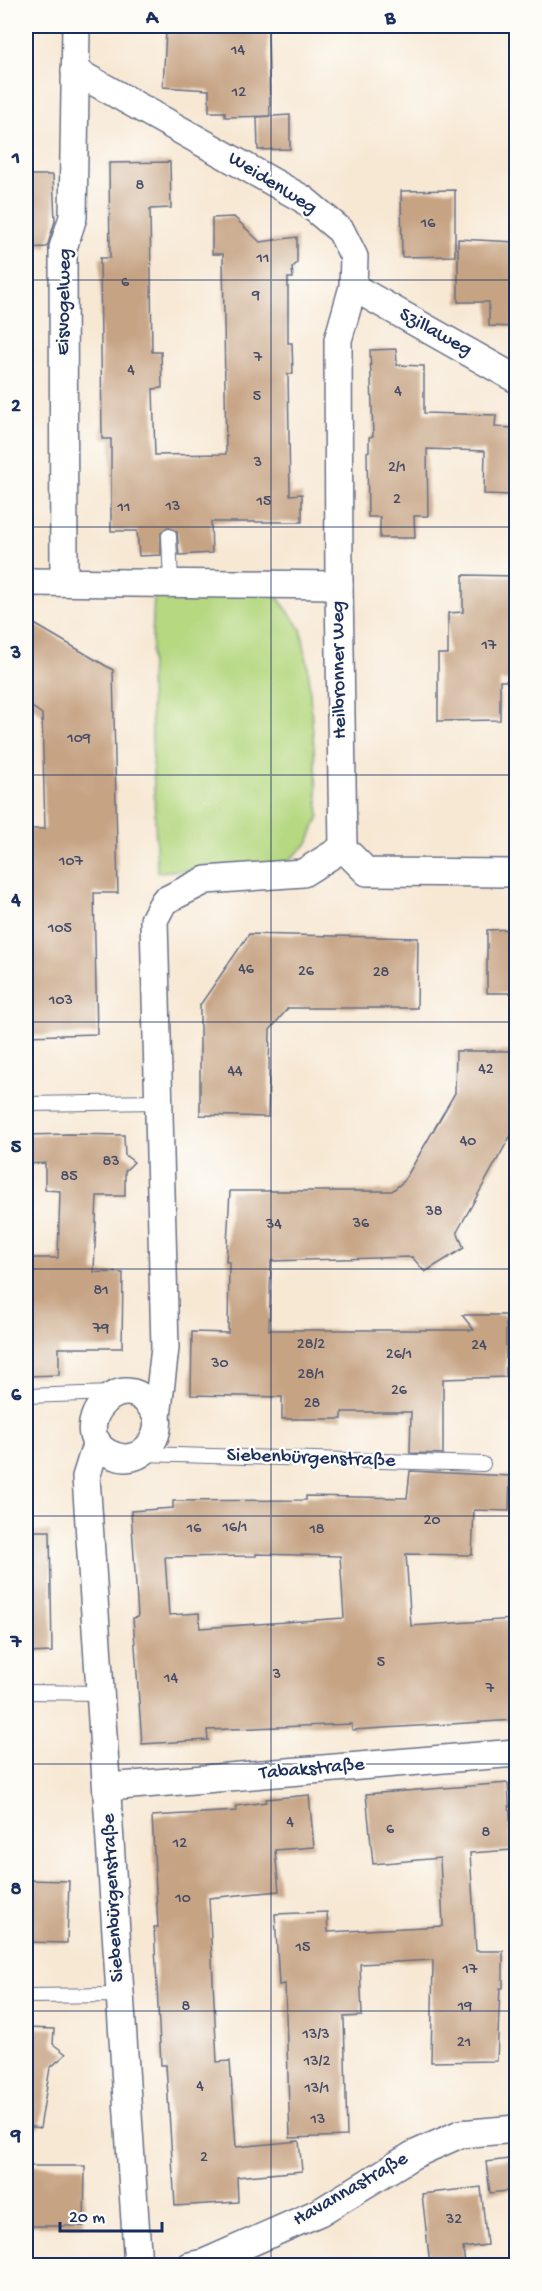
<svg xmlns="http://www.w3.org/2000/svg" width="542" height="2291" viewBox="0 0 542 2291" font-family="'Gochi Hand',sans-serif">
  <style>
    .green { fill: #b5d881; stroke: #688470; stroke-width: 1.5 }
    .building { fill: #c6a383; fill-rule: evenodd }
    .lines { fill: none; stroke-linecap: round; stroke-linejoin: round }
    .service-casing { stroke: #687087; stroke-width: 16 }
    .minor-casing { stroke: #687087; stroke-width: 30 }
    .service { stroke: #fff; stroke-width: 14 }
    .minor { stroke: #fff; stroke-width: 27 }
    .grid { fill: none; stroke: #1b2f5e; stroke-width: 1.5; stroke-opacity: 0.55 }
    .labels { text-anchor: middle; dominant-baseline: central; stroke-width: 5; stroke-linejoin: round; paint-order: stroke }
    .number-label { font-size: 16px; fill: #464c67 }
    .street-label { font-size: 20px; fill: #1b2f5e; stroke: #fdfcf7 }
    .neatline { fill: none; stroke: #1b2f5e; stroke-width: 2 }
    .grid-label { font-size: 20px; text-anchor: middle; font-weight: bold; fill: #1b2f5e }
  </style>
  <rect width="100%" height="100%" fill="#fdfcf7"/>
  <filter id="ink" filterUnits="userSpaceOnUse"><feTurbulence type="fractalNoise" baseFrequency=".0167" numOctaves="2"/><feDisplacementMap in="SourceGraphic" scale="12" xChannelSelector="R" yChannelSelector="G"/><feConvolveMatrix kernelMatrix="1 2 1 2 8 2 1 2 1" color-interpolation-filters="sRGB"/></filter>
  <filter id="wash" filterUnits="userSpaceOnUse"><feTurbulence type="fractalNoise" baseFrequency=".008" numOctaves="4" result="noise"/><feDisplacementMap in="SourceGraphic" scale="24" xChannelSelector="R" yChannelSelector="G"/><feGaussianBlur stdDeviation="1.35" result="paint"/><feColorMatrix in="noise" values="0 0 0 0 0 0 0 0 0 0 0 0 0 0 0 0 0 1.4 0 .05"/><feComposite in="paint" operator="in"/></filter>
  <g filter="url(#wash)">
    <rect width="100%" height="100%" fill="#f7e8d4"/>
    <!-- green -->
    <path class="green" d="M273,591L301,629L308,666L319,816L308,843L286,863L157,872L150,682L154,594Z"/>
    <g id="blocks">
      <!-- building -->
      <g class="building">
        <path d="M268,28L270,116L225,117V112H209V90L163,87L166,30Z"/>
        <path d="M290,115V149L258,150L257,117Z"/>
        <path d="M170,162L171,208L150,209L152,352H161L162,388L153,389L155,455L226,454L223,254H212V218L234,217L260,242L297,237V263L292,268L293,278H288V343H292L293,374H288L290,495L302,494V522H211L212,553L179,555L177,532L168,527L161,532V555L139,556L137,531H111V439H102L100,258H110L109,163Z"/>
        <path d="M26,175H53L55,221L47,247L26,248Z"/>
        <path d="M455,190V256L402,257L401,191Z"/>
        <path d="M458,239L516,242V327L489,326V302H458Z"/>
        <path d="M396,349L397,365L424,366V413L496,415L495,427L516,428V474H513L512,495L484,494L485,451L427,449L428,516H414L415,538H380V517H368L367,452L369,451V437L373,436L370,350Z"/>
        <path d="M463,575L516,576V681H500V720L438,721V654H448V613L463,612Z"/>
        <path d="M26,619L113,670L118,893H94L97,1034L26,1036V829H45L42,714L26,703Z"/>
        <path d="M516,929V993H487V930Z"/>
        <path d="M249,934L418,938L417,1008H288L270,1030L268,1117L200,1115V1005Z"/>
        <path d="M456,1051H516V1126L457,1232L464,1248L425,1272L412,1257L271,1261L269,1330H474L462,1315H506V1377L443,1379V1454L410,1453L411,1412H342V1419H282V1397L191,1395L192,1332L228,1333L229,1262H226L230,1191H392L404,1181L455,1093Z"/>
        <path d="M69,1134L124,1135L125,1155L134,1162L125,1171V1196H97L94,1272L123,1273L122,1348H59V1375L26,1376V1258H58L60,1191L45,1190V1163L26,1164V1135Z"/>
        <path d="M410,1471L510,1476L509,1511L474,1510L472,1555L406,1554L411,1626L514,1619L516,1720L352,1730V1724L207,1730L208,1740L142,1744L133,1618L138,1617L131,1511L173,1508V1501L306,1500V1496L407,1498ZM256,1554L340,1556L344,1618L200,1628L199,1613L169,1615L165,1557L256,1556Z"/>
        <path d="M26,1531H50L52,1652L26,1653Z"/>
        <path d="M508,1783L512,1850L470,1853L476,1951H503V1988H500L497,2061L431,2062L433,1960L360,1964L362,2016L344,2017L347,2136L290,2138L285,1984L279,1985L275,1914L327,1912L328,1932L443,1926L440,1858L373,1864L366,1794Z"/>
        <path d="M309,1795L314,1847L275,1850L279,1891L209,1898L217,2062L230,2061L236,2147L299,2141L302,2171L237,2177L238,2202L175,2206L166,2065H161L154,1927H158L152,1816L237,1811L236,1806L266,1802V1799Z"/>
        <path d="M26,1880L69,1881L67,1943L26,1942Z"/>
        <path d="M26,2028L54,2029L53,2044L66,2054L50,2068L40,2128L26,2126Z"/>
        <path d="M516,2158V2190L490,2193L486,2162Z"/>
        <path d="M26,2166H85L84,2226H26Z"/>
        <path d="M481,2187L487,2245L463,2248L465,2265H430L422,2194Z"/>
      </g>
    </g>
  </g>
  <g filter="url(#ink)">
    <use href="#blocks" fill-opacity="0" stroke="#687087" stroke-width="1.5"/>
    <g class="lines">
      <!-- service casing -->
      <g class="service-casing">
        <g id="service">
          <path d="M169,536L171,583"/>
          <path d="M26,1104L159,1102"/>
          <path d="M26,1396L112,1393"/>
          <path d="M142,1454L483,1464"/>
          <path d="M26,1692L102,1693"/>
          <path d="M26,1996L119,1995"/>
        </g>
      </g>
      <!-- minor casing -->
      <g class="minor-casing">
        <g id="minor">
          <path d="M75,71L303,199L341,231L354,257L353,287L338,340L339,585"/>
          <path d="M353,287L516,379"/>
          <path d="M64,581L63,248L73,217L76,26"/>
          <path d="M26,582L339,585L343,848L367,872L516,873"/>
          <path d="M157,1417C125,1350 57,1437 115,1456C140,1465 161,1440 157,1417L165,1348L154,920L164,901L206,880L303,873L343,848"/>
          <path d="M97,1442L86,1477L138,2266"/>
          <path d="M108,1787L516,1753"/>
          <path d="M190,2266L204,2263L320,2212L413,2155L460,2134L516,2129"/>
        </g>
      </g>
      <!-- service -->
      <use href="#service" class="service"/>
      <!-- minor -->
      <use href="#minor" class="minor"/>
    </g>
  </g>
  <!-- grid -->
  <path class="grid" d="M271,26V2266M26,280H516M26,527H516M26,775H516M26,1022H516M26,1269H516M26,1516H516M26,1764H516M26,2011H516"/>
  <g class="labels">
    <!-- number labels -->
    <g class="number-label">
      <text x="238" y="51">14</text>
      <text x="239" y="93">12</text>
      <text x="140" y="186">8</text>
      <text x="428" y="224">16</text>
      <text x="263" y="259">11</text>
      <text x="125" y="283">6</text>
      <text x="256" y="296">9</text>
      <text x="258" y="358">7</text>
      <text x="131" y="371">4</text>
      <text x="398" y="392">4</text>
      <text x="257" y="397">5</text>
      <text x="258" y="463">3</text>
      <text x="397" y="468">2/1</text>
      <text x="397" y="500">2</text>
      <text x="264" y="502">15</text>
      <text x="173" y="507">13</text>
      <text x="124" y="508">11</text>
      <text x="489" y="646">17</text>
      <text x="79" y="739">109</text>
      <text x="71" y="862">107</text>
      <text x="60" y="929">105</text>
      <text x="246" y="970">46</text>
      <text x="306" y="972">26</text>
      <text x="381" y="973">28</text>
      <text x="61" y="1001">103</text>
      <text x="486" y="1070">42</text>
      <text x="235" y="1072">44</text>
      <text x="468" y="1142">40</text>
      <text x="111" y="1162">83</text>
      <text x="69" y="1177">85</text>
      <text x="434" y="1212">38</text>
      <text x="361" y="1224">36</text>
      <text x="274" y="1225">34</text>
      <text x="101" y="1291">81</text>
      <text x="101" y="1329">79</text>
      <text x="311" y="1345">28/2</text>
      <text x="479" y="1346">24</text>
      <text x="399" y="1355">26/1</text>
      <text x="220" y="1364">30</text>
      <text x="311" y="1375">28/1</text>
      <text x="399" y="1391">26</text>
      <text x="312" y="1404">28</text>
      <text x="432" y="1521">20</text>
      <text x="235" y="1528">16/1</text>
      <text x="194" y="1529">16</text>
      <text x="317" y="1530">18</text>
      <text x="381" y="1663">5</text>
      <text x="277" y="1675">3</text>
      <text x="171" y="1679">14</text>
      <text x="490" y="1689">7</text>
      <text x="290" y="1823">4</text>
      <text x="390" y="1830">6</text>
      <text x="486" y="1833">8</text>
      <text x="180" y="1844">12</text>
      <text x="183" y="1899">10</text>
      <text x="303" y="1948">15</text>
      <text x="470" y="1970">17</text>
      <text x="186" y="2007">8</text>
      <text x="465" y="2007">19</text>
      <text x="316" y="2035">13/3</text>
      <text x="464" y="2043">21</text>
      <text x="317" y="2062">13/2</text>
      <text x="200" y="2087">4</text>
      <text x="317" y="2089">13/1</text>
      <text x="318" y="2120">13</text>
      <text x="204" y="2158">2</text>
      <text x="454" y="2220">32</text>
    </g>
    <!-- street labels -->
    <g class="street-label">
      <text transform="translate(272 184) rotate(32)">Weidenweg</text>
      <text transform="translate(65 302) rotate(-89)">Eisvogelweg</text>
      <text transform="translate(435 333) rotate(29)">Szillaweg</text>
      <text transform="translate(340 670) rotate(-91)">Heilbronner Weg</text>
      <text transform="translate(311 1459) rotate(2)">Siebenbürgenstraße</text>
      <text transform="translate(312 1770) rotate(-5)">Tabakstraße</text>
      <text transform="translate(114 1898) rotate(-93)">Siebenbürgenstraße</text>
      <text transform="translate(351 2190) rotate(-30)">Havannastraße</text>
    </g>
  </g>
  <!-- margin -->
  <rect width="542" height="2291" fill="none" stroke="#fdfcf7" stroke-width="66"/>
  <!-- scale -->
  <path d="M60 2222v9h102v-9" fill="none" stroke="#1b2f5e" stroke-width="3"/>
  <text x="69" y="2222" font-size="18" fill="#1b2f5e" stroke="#fdfcf7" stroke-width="4.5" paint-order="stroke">20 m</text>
  <rect x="33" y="33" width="476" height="2225" class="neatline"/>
  <g class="grid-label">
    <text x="152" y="23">A</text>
    <text x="390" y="23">B</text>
    <text x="16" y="163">1</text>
    <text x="16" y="411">2</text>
    <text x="16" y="658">3</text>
    <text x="16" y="905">4</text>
    <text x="16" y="1152">5</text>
    <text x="16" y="1400">6</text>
    <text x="16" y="1647">7</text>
    <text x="16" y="1894">8</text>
    <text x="16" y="2141">9</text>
  </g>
</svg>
